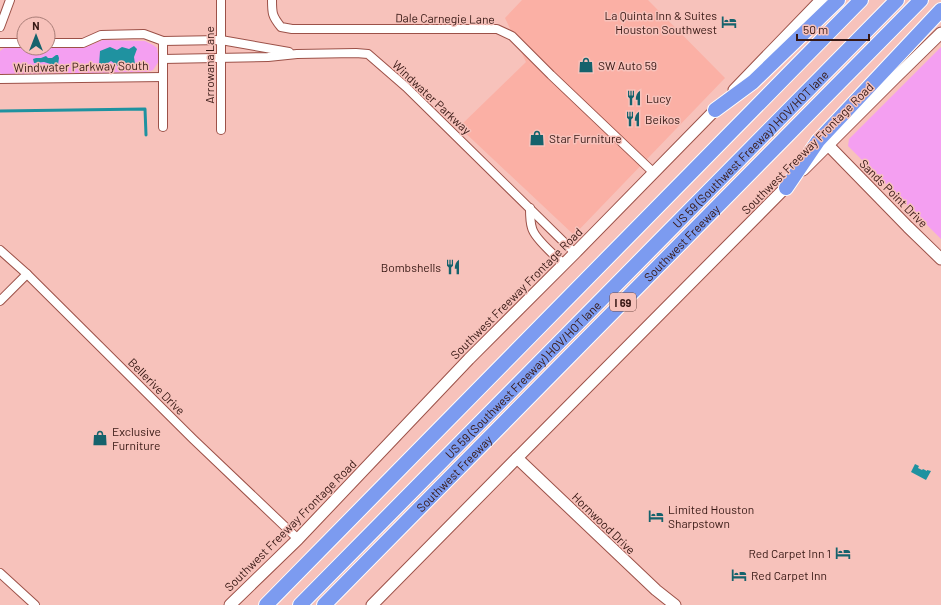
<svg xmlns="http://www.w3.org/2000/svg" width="941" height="605" viewBox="0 0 941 605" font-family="Barlow,sans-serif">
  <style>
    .built { fill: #fbb0a5 }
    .green { fill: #f49ff1 }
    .water { fill: #1f92a0 }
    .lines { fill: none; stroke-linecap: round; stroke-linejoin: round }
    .stream { stroke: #1f92a0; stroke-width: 3 }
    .street-casing { stroke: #9c5148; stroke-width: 10 }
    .secondary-casing { stroke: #9c5148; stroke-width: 13 }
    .highway-casing { stroke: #fff; stroke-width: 16 }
    .street { stroke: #fff; stroke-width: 8 }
    .secondary { stroke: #fff; stroke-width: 11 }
    .highway { stroke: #7c9bf0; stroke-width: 14 }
    .labels { text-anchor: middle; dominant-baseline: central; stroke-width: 3; stroke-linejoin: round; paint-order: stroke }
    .shield { fill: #f7c2bb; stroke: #714b46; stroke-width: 1 }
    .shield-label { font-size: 11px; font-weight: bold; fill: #371814 }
    .poi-label { font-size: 12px; fill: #371814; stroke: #f7c2bb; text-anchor: start }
    .street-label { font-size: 12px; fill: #371814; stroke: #f7c2bb }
  </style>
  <rect width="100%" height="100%" fill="#f7c2bb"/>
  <!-- built -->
  <path class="built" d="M522,0H648L725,78L574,235L459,127L526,62L505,18Z"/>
  <!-- green -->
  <g class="green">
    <path d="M103,40L145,41L153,45L157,48L159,61L153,70L147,72L1,74L0,73V51L4,48L86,47Z"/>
    <path d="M941,47V239L848,146L849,139Z"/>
  </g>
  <!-- water -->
  <g class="water">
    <path d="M134,46L137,49L134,57L135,64L132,66L124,62L118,66L111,61L103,66L99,65L100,51L110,47L117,50L122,47L129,49Z"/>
    <path d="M56,55H58L59,58L58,65L57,66L44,62L34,63L33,59L36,58H41L46,56L48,58H52Z"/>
    <path d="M915,464L919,466L918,468L922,470L923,469L927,471V470L931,471L926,480L911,472Z"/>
  </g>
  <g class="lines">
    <!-- stream -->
    <path class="stream" d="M0,111L145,109L146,135"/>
    <!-- street casing -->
    <g class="street-casing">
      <g id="street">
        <path d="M221,0V130"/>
        <path d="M272,0C272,13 272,16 281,27L292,29H497L512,36L551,75L654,173"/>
        <path d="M0,27L10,0"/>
        <path d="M0,43H24"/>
        <path d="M48,43H83L101,35L144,34L163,41L221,40L289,52"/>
        <path d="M163,59L268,57L297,54L356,53L368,54L406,87L575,253"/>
        <path d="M0,79L163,77"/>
        <path d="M163,127V41"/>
        <path d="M530,208C530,215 530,222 532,228C534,237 556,257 564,264"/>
        <path d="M0,250L27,274L193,439L298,539"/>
        <path d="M0,301L27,274"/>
        <path d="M0,573L35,605"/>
      </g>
    </g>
    <!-- secondary casing -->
    <g class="secondary-casing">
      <g id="secondary">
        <path d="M734,90L821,0"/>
        <path d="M828,145L908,227L941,259"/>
        <path d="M803,170L895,78L941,33"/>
        <path d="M517,458L656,590L675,605"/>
        <path d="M230,605L298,539L469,359L575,253L721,104"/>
        <path d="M372,605L517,458L791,182"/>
      </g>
    </g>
    <!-- highway casing -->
    <g class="highway-casing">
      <g id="highway">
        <path d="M715,110L753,82L838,0"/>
        <path d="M786,188L818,141L941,10"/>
        <path d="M266,605L861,0"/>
        <path id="s1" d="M300,605L897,0"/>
        <path id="s2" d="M324,605L921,0"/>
      </g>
    </g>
    <!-- street -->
    <use href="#street" class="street"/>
    <!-- secondary -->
    <use href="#secondary" class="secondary"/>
    <!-- highway -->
    <use href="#highway" class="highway"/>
  </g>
  <!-- icons -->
  <defs>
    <g id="hotel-bare" transform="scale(1.2)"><path d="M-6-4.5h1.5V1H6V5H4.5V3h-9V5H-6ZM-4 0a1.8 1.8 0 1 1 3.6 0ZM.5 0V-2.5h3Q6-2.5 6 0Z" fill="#15626c" stroke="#f7c2bb" stroke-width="2.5" paint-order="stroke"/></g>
    <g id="shop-bare" transform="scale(1.2)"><path d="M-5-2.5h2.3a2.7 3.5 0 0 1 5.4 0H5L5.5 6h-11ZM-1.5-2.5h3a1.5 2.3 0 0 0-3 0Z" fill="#15626c" stroke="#f7c2bb" stroke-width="2.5" paint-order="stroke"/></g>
    <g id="restaurant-bare" transform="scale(1.2)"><path d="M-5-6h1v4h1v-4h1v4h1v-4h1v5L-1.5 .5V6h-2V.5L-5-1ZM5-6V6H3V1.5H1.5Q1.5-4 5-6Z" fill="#15626c" stroke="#f7c2bb" stroke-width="2.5" paint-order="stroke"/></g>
  </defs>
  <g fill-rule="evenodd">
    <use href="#hotel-bare" x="729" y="22"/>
    <use href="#shop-bare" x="586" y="65"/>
    <use href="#restaurant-bare" x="634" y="98"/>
    <use href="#restaurant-bare" x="633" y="119"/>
    <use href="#shop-bare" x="537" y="138"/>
    <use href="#restaurant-bare" x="453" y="267"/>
    <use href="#shop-bare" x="100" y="438"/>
    <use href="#hotel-bare" x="656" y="516"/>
    <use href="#hotel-bare" x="843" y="553"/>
    <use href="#hotel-bare" x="739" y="575"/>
  </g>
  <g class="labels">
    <!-- shield labels -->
    <rect class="shield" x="610" y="293" width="26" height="18" rx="3"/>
    <g class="shield-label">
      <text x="623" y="302">I 69</text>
    </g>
    <!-- poi labels -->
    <g class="poi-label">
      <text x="717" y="15" text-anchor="end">La Quinta Inn &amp; Suites<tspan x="717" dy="14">Houston Southwest</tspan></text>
      <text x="598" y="65">SW Auto 59</text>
      <text x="646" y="98">Lucy</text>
      <text x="645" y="119">Beikos</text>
      <text x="549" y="138">Star Furniture</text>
      <text x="441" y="267" text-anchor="end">Bombshells</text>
      <text x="112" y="431">Exclusive<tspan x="112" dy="14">Furniture</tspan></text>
      <text x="668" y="509">Limited Houston<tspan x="668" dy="14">Sharpstown</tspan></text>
      <text x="831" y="553" text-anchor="end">Red Carpet Inn 1</text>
      <text x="751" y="575">Red Carpet Inn</text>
    </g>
    <!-- street labels -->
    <g class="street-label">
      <text transform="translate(445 18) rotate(1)">Dale Carnegie Lane</text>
      <text transform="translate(209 65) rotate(-90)">Arrowana Lane</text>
      <text transform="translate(81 66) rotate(-1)">Windwater Parkway South</text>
      <text transform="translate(432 97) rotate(43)">Windwater Parkway</text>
      <text transform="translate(807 148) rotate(-45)">Southwest Freeway Frontage Road</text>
      <text stroke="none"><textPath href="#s1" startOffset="641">US 59 (Southwest Freeway) HOV/HOT lane</textPath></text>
      <text transform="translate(894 193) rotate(45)">Sands Point Drive</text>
      <text stroke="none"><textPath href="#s2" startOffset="509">Southwest Freeway</textPath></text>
      <text transform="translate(516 293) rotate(-45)">Southwest Freeway Frontage Road</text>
      <text stroke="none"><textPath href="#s1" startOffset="317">US 59 (Southwest Freeway) HOV/HOT lane</textPath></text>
      <text transform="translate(157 386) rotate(45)">Bellerive Drive</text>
      <text stroke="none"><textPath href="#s2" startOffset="185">Southwest Freeway</textPath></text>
      <text transform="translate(604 523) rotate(44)">Hornwood Drive</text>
      <text transform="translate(290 525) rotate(-45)">Southwest Freeway Frontage Road</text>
    </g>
  </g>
  <!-- north arrow -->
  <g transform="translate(36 36)"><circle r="19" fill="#f7c2bb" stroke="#aa7e78"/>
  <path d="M0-3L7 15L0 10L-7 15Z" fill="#15626c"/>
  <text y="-6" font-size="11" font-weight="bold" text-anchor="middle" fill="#371814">N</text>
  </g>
  <!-- scale -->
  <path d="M797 34v6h72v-6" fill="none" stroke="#371814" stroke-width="2"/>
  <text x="803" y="34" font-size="12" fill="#371814" stroke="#f7c2bb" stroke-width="3" paint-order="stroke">50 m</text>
</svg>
